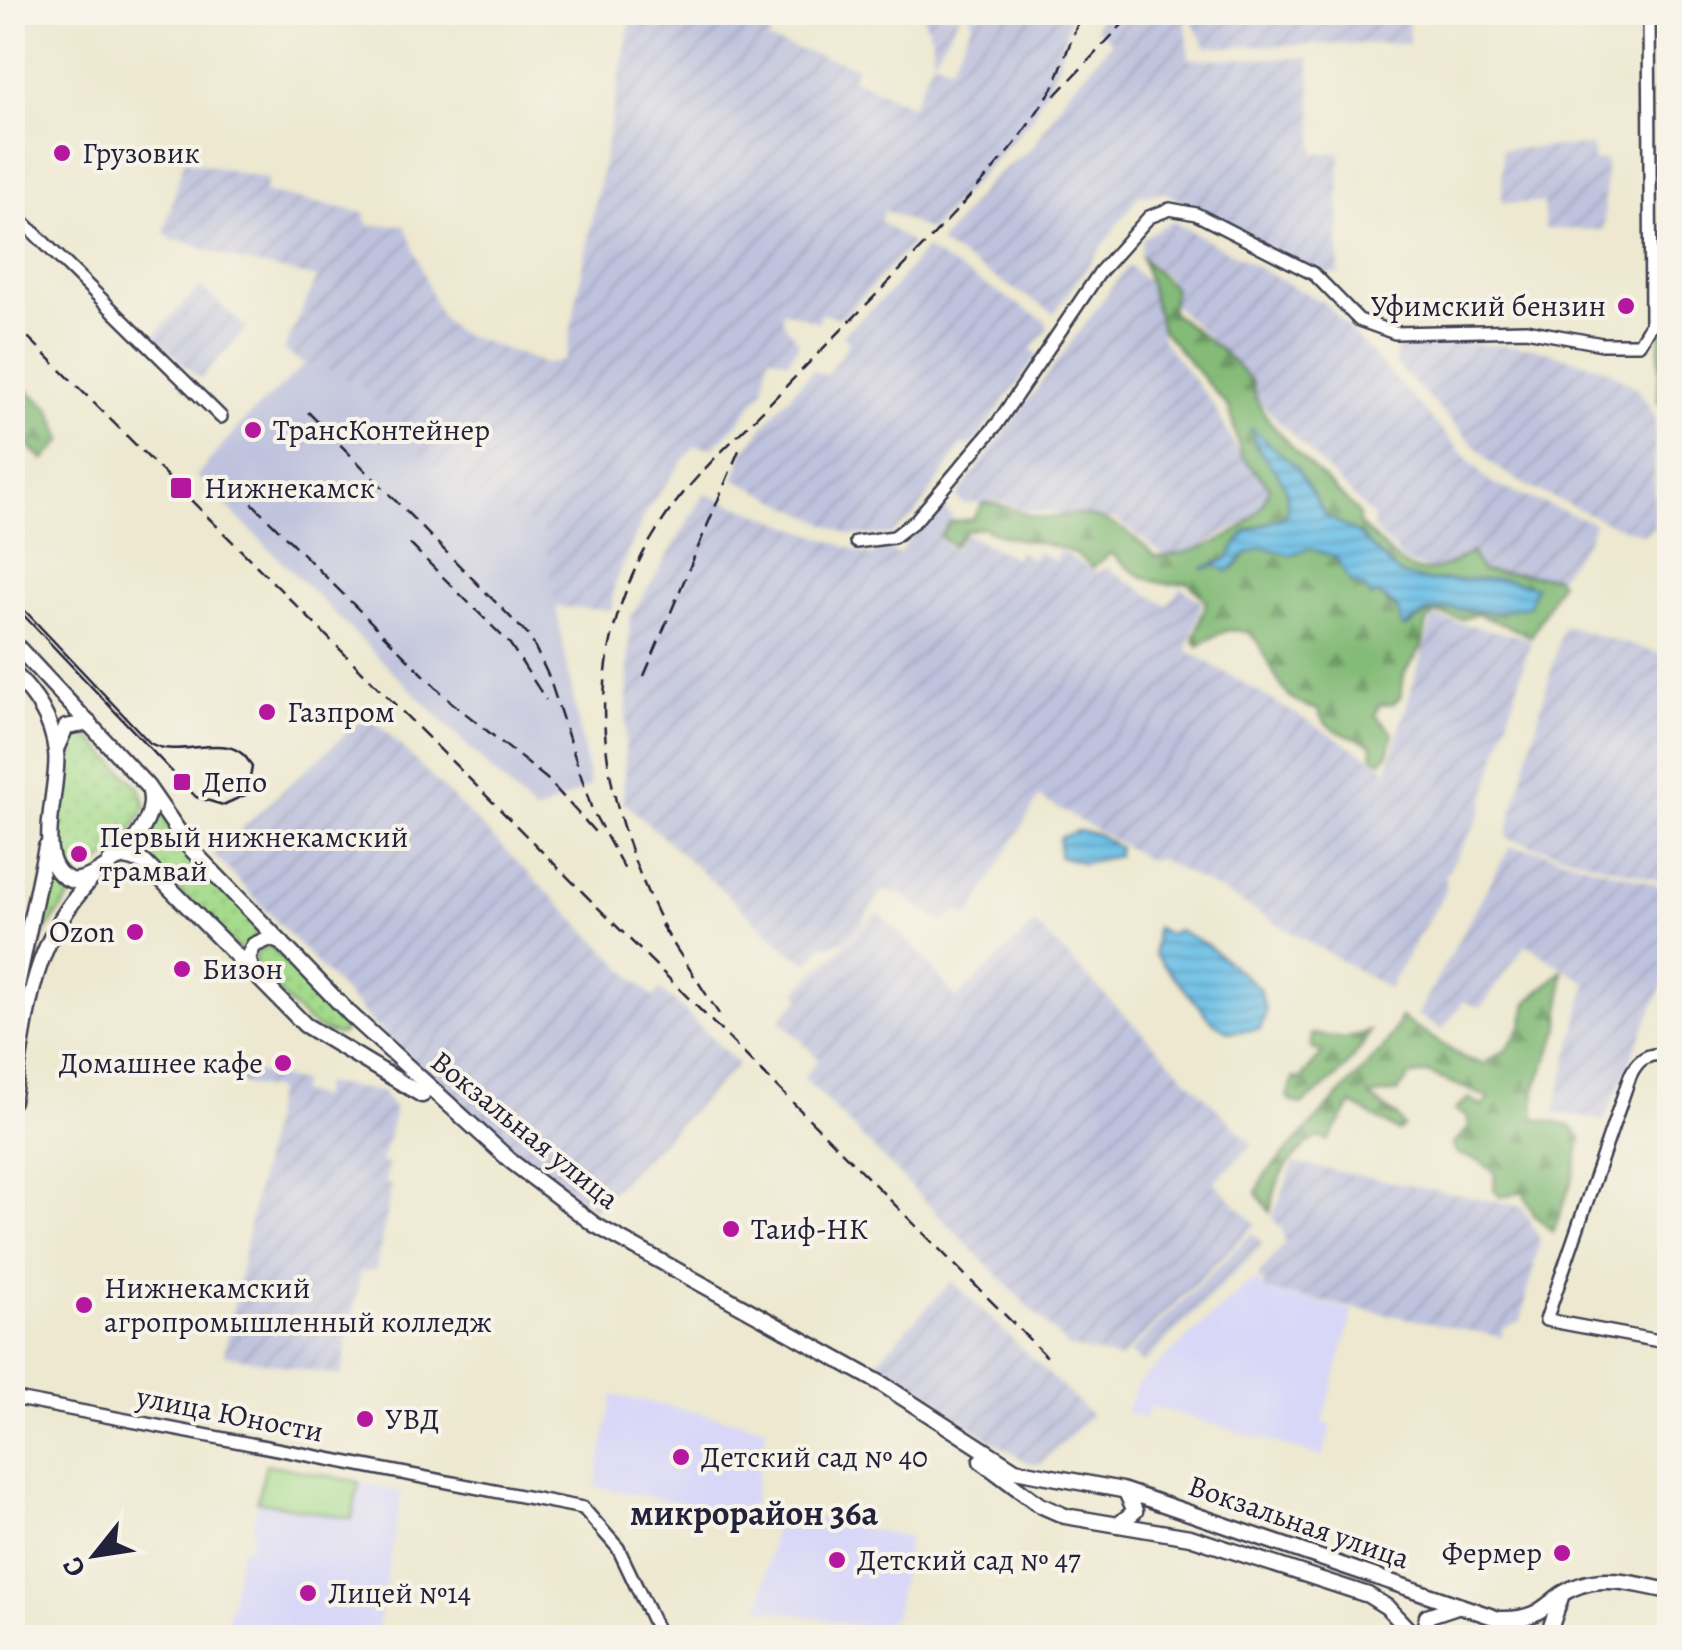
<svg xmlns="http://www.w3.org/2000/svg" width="1682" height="1650" viewBox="0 0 1682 1650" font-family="Alegreya,serif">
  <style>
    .built { fill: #d8d7f8 }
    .industrial { fill: url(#industrial-furrows) }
    .railway { fill: #bfc2dd }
    .grass { fill: url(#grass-dots); stroke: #647e64; stroke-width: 2.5 }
    .forest { fill: url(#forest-firs); stroke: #536e5a; stroke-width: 2.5; fill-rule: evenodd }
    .garden { fill: #a5db8c; stroke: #647e64; stroke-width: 2.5 }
    .water { fill: url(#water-rules); stroke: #467091; stroke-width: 2.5 }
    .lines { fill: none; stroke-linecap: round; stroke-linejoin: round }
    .minor-casing { stroke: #404051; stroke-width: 16 }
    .major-casing { stroke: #404051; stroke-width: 19 }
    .minor { stroke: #fff; stroke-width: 11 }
    .major { stroke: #fff; stroke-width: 14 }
    .tram { stroke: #22223b; stroke-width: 2.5 }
    .rail { stroke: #22223b; stroke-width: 2.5; stroke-dasharray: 15 8; stroke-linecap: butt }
    .poi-dot { fill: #b5179e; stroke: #f7f3e8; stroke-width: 4 }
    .labels { text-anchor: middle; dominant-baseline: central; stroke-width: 8; stroke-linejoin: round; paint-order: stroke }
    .poi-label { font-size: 30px; fill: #22223b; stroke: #f7f3e8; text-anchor: start }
    .street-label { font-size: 30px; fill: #22223b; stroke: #f7f3e8 }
    .quarter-label { font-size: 35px; font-weight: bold; fill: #22223b; stroke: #f7f3e8 }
  </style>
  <defs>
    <pattern id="industrial-furrows" width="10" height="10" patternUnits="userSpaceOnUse" patternTransform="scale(2.5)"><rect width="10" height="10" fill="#bfc2dd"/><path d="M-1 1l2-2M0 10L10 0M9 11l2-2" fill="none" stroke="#a4a6bf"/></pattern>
    <pattern id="grass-dots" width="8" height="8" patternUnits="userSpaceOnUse" patternTransform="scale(2.5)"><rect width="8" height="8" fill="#a5db8c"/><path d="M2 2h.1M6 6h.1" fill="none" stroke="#8ebc7a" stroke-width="1.8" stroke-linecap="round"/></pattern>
    <pattern id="forest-firs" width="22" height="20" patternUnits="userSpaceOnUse" patternTransform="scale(2.5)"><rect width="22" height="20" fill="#84bb78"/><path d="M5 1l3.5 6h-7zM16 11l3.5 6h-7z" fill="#6c9864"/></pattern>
    <pattern id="water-rules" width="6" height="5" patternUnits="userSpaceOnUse" patternTransform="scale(2.5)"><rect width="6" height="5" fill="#6abfe7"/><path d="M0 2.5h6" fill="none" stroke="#579bbc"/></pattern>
  </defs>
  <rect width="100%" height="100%" fill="#f7f3e8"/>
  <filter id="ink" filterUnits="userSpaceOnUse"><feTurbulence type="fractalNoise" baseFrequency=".01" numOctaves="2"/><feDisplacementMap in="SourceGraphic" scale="20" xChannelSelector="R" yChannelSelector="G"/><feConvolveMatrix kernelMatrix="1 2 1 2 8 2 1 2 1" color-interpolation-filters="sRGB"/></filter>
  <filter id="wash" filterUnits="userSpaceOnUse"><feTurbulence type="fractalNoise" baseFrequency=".0048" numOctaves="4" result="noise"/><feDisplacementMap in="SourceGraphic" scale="40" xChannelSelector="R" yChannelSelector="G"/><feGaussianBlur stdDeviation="2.25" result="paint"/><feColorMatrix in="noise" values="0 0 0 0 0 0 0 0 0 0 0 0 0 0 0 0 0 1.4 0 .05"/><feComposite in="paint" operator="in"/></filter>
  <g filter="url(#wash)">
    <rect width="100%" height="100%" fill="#ede8cf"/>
    <!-- built -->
    <g class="built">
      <path d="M1259,1281L1263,1290L1353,1311L1323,1422L1332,1427L1322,1457L1151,1406L1145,1419L1125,1412L1138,1383L1248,1284Z"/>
      <path d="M613,1395L766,1427L752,1506L715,1509L595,1487Z"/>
      <path d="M359,1482L402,1492L376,1637L224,1638L241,1548H250L257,1501L352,1519Z"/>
      <path d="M777,1511L909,1537L895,1614L883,1630L760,1608Z"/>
    </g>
    <!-- industrial -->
    <g class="industrial">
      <path d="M632,13H776L769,41L856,66L852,78L912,106L933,60V39L921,13H961L933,59L951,66L972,23L970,13H1071L1058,64L1031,118L930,231L884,210L880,221L912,244L845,315L839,318L821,313L818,322L782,310L783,321L799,343L788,361L769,355L764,389L738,423L713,447L694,446L646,511L614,585L612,610L555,607L542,531L445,478L333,372L300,362L284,350L317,278L236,260L180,240L174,242L164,232L184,160L267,179L264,192L365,213L368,225H405L439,314L454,331L546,364L565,360Z"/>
      <path d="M1097,13H1185L1189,59L1309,58L1315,154L1340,152L1339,274L1318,273L1163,192L1138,196L1054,313L939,244L991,179L1033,147L1065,96L1112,42L1096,28Z"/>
      <path d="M1187,13H1408L1409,43L1206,47Z"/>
      <path d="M1592,146L1593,161L1606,160L1604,230L1545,229L1543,203H1502V149Z"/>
      <path d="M1172,221L1327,305L1490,483L1594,523L1588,539L1554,584L1501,571L1426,569L1404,561L1374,529L1373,517L1252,394L1250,378L1170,301V280L1140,254L1143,238Z"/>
      <path d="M925,249L1047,322V330L1031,350L1038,355L974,443L961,446L916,514L890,535H849L735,479L743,453L775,412L813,370L826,376L849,342L843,334L889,293Z"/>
      <path d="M1128,266L1156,289L1162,340L1213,404L1240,456L1272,483L1269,509L1173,562L1117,520L1021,509L1000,501L964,504L957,497Z"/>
      <path d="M200,286L246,328L200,379L153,337Z"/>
      <path d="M1399,339L1534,348L1605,368L1638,389L1655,416L1654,527L1644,534L1616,526L1527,486L1495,466L1395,364Z"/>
      <path d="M705,494L871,556L885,547L898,555L939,504L953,517L938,538L955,550L965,534L1015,558L1019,551L1032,559L1037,551L1054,561L1060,551L1096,572L1108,568L1167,606L1181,587L1202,602L1187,650L1384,766L1386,774L1433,617L1531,639L1480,816L1445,876L1447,888L1388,988L1231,897L1158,858L1148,860L1039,797L969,917L958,911L944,924L899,893L881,891L862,924L845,941L821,946L809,963L789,951L623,801L630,618Z"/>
      <path d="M1563,626L1669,656V883L1506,838Z"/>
      <path d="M368,714L654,998L660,990L673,1000L738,1064L594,1209L507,1150L422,1075L213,854Z"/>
      <path d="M1510,847L1537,850L1669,888V970L1604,1121L1554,1113L1587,983L1526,944L1481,1008L1463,1001L1442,1030L1417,1015Z"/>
      <path d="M878,912L928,962L956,999L1035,924L1252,1144L1214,1182L1256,1224L1120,1359L1068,1347L803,1077L819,1059L780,1020L802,997L796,991Z"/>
      <path d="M239,1068L301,1082L299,1093L320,1098L323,1083L382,1092L395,1111L381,1162L388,1165L385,1183L392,1185L376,1270L361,1272L341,1376L224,1355L276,1090L235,1082Z"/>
      <path d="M1294,1163L1523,1207L1540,1240L1521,1321L1503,1329L1502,1337L1263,1290L1265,1282L1258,1279L1260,1273L1285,1243L1282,1229L1272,1218Z"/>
      <path d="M1252,1233L1263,1244L1143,1364L1130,1353Z"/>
      <path d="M952,1281L1091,1415L1041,1464L1027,1463L874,1364Z"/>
    </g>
    <!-- railway -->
    <path class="railway" d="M305,364L333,372L364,389L436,471L542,531L590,786L535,813L196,476L239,426Z"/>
    <!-- grass -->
    <g class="grass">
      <path d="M82,730L140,788L146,807C132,834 106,867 75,874L60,865C56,850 64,744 70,731Z"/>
      <path d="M160,813L265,933L253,939L242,953L144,856L129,852L154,828Z"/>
      <path d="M45,876L74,891L37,943L26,993Z"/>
      <path d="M270,945L345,1019L342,1034C311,1039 275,985 254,965L257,951Z"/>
    </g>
    <!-- forest -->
    <g class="forest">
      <path d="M1142,258L1174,288L1171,312L1222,351L1253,383C1251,419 1334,486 1359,514V524C1404,564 1410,591 1471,552L1481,571L1555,577L1560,582L1531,637C1513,627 1495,622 1477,614L1462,619L1435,614L1427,622L1422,647L1404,674L1401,696L1393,704L1379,705L1375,715L1393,733L1388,754L1381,761L1373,757L1371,744C1350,733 1327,735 1318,710C1308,706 1297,704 1289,696C1260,667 1264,598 1199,646L1194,641L1206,601L1188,582C1157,589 1134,575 1111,553L1092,568C1064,536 1016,547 982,527L965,531L954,546L940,537L950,522L973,519L983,503C1005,502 1020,515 1043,518C1051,519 1057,516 1066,515C1102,511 1132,533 1156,557C1199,553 1259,534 1269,486L1241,456L1229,408L1162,330ZM1254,445L1296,467L1326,516L1357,534L1400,575L1427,581L1503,579L1535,587L1528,606C1516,606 1507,611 1495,612C1456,615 1447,596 1408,627L1401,625V613L1377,594L1371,597L1365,588L1352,583L1336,557L1308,548L1290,555L1264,547L1246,554L1234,569L1217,566L1215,562L1226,560L1247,530L1286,516C1292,483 1275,468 1254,445Z"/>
      <path d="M1664,260L1670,262V402L1658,403Z"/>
      <path d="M13,379L50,408L63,440L44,460L13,432Z"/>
      <path d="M1563,970L1560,1028L1535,1089L1534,1118L1570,1126L1581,1138L1574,1175L1553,1232L1534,1215L1523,1191L1500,1197L1494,1189L1495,1173L1480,1161L1457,1154L1452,1145L1469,1128L1467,1117L1455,1110L1469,1098L1483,1107L1490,1098L1427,1073L1409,1077L1398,1092L1369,1096L1398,1117L1404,1127L1398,1131L1352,1104L1328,1141L1318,1137C1288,1158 1276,1176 1270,1212L1257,1193L1264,1176L1386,1045L1401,1018L1464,1058L1483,1064L1506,1050L1522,1027L1527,1003Z"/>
      <path d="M1370,1031C1355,1062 1331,1085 1302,1104L1291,1102L1287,1096L1294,1078L1299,1080L1323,1053L1311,1048L1312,1034L1345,1039Z"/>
    </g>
    <!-- garden -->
    <path class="garden" d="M266,1464L359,1482L352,1519L257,1501Z"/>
    <!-- water -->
    <g class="water">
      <path d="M1252,429L1296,467L1326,516L1358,534L1400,575L1427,581L1504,579L1535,587L1529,606L1495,612L1445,609L1427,612L1403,628L1396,606L1377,594L1370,598L1365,588L1351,583L1336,557L1308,548L1290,555L1264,547L1246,554L1228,572L1217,566L1201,569L1226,560L1247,531L1286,516C1295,469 1257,467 1252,429Z"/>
      <path d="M1077,831L1097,834L1119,848L1117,856L1084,863L1059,856V838Z"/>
      <path d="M1156,927L1168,934L1178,930L1207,945L1259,988L1266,1012L1260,1029L1231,1032L1215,1024L1154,954Z"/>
    </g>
  </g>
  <g filter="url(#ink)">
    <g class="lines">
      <!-- minor casing -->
      <g class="minor-casing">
        <g id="minor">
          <path d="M12,211L221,417"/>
          <path d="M856,542L894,537L916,520L997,424L1100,272L1149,217L1170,209L1196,214L1314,274L1359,320L1395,333L1526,330L1602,344H1639L1651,324L1649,12"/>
          <path d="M1670,1056C1650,1051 1638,1058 1630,1076L1546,1320L1670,1343"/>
          <path d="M12,1398L583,1508L618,1548L661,1638"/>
        </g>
      </g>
      <!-- major casing -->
      <g class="major-casing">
        <g id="major">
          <path d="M12,641L147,786L190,848L349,1013L512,1162L595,1225L882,1384L1015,1470L1122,1490L1499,1619L1526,1638"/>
          <path d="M12,671C35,695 52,718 56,752C61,787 28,870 74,881C107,877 159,827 150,792"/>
          <path d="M56,749L66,727L89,723"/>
          <path d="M110,861L126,857L145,863L305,1025L422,1095"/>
          <path d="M252,970L248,957L254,945L270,938L282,943"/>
          <path d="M12,1010L46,847"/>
          <path d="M12,1101C29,1010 28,948 93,877"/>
          <path d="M981,1461L1040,1505L1065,1516L1190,1537L1368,1595L1387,1607L1416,1638"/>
          <path d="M1118,1525L1135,1511L1126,1492"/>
          <path d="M1502,1619C1548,1620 1546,1596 1581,1585C1609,1575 1641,1586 1670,1591"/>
          <path d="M1422,1638L1427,1616L1457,1606"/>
          <path d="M1547,1638L1561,1597"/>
        </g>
      </g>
      <!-- minor -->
      <use href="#minor" class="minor"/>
      <!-- major -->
      <use href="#major" class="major"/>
      <!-- tram -->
      <path class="tram" d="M12,597L150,743C182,762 232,725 252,767L247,794L223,805L196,797L12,603"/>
      <!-- rail -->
      <g class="rail">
        <path d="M1055,96L1134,12"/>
        <path d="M12,321L1049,1359"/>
        <path d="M308,412L530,637L549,677L592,810L625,870"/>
        <path d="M236,487L450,701L547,779L595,832"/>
        <path d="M410,544L510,644L546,700"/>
        <path d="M644,676L742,443"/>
        <path d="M661,925L721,1017"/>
        <path d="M669,937C595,794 570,649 671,509C699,471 736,438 769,404C852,317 942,233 1018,140L1053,88L1082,12"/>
      </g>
    </g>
  </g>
  <!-- markers -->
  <g class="poi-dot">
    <circle cx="62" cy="153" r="10"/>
    <circle cx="1626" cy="306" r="10"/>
    <circle cx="253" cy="430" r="10"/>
    <rect x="169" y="476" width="24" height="24" rx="5"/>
    <circle cx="267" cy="712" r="10"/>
    <rect x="172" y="772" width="20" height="20" rx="5"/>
    <circle cx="79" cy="854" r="10"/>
    <circle cx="135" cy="932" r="10"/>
    <circle cx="182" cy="969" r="10"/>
    <circle cx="283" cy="1063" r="10"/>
    <circle cx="731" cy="1229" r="10"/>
    <circle cx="84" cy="1305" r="10"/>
    <circle cx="365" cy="1419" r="10"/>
    <circle cx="681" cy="1457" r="10"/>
    <circle cx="1562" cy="1553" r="10"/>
    <circle cx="837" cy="1560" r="10"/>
    <circle cx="308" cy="1593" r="10"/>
  </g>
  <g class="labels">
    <!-- poi labels -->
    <g class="poi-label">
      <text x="82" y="153">Грузовик</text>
      <text x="1606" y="306" text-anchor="end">Уфимский бензин</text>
      <text x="273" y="430">ТрансКонтейнер</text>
      <text x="204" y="488">Нижнекамск</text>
      <text x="287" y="712">Газпром</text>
      <text x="202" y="782">Депо</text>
      <text x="99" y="837">Первый нижнекамский<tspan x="99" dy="34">трамвай</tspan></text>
      <text x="115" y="932" text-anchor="end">Ozon</text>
      <text x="202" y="969">Бизон</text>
      <text x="263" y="1063" text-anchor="end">Домашнее кафе</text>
      <text x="751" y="1229">Таиф-НК</text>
      <text x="104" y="1288">Нижнекамский<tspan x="104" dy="34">агропромышленный колледж</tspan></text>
      <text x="385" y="1419">УВД</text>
      <text x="701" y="1457">Детский сад № 40</text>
      <text x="1542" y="1553" text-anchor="end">Фермер</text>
      <text x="857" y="1560">Детский сад № 47</text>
      <text x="328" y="1593">Лицей №14</text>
    </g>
    <!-- street labels -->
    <g class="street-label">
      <text transform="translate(525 1130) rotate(39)">Вокзальная улица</text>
      <text transform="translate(230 1414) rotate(11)">улица Юности</text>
      <text transform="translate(1299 1522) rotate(19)">Вокзальная улица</text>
    </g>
    <!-- quarter labels -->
    <g class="quarter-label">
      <text x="754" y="1513">микрорайон 36а</text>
    </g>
  </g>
  <!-- margin -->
  <rect width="1682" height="1650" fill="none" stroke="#f7f3e8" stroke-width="50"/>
  <!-- north arrow -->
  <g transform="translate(95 1555) rotate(240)" stroke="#f7f3e8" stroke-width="8" paint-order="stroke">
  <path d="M0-8L18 38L0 25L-18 38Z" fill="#22223b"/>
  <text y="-15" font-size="28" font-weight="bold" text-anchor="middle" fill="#22223b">С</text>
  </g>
</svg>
